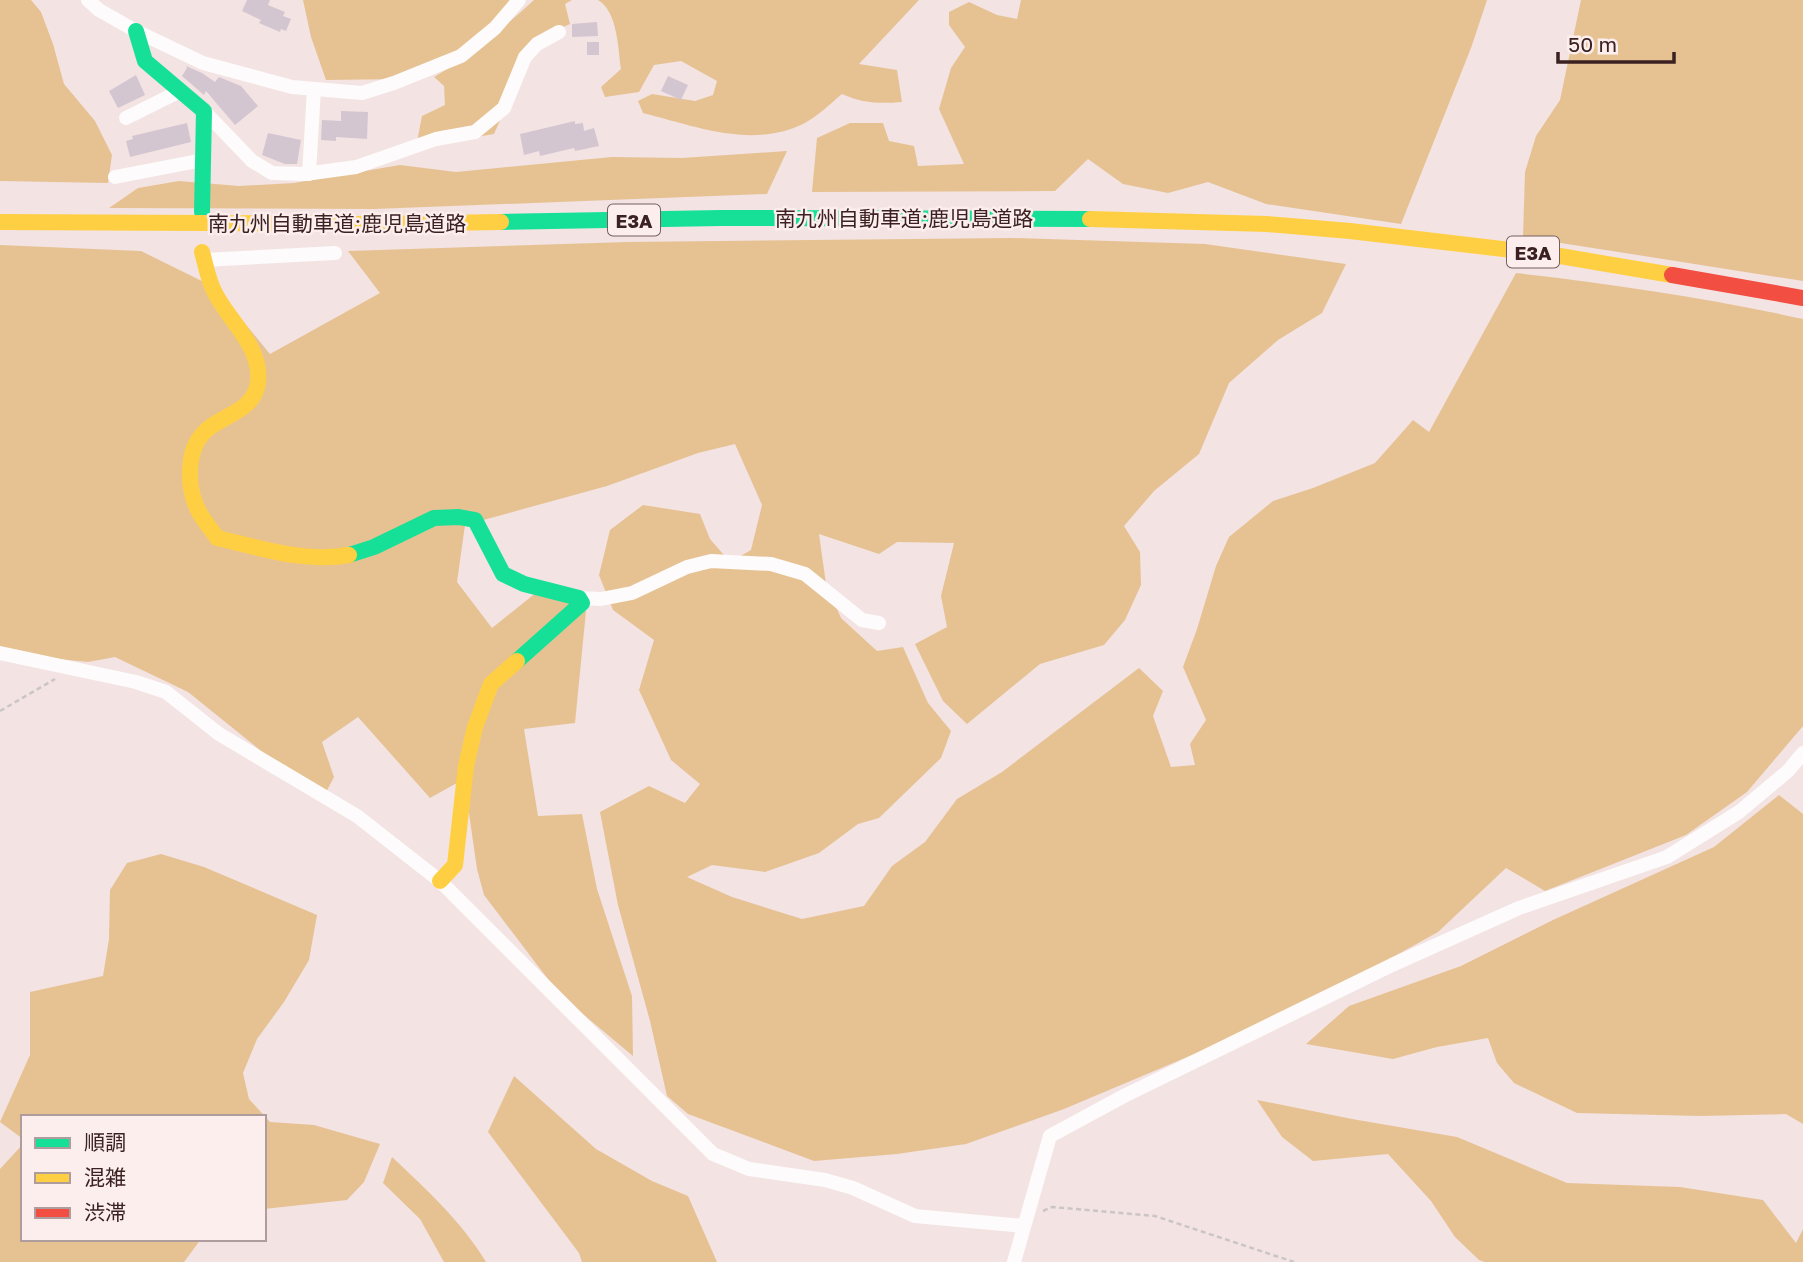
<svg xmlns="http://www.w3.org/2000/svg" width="1803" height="1262" viewBox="0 0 1803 1262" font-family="'Golos Text','Noto Sans JP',sans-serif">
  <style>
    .green { fill: #e6c293 }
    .building { fill: #d4c6d0 }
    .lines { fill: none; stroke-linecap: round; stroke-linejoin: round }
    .path { stroke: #ccc5c5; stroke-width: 2.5; stroke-dasharray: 5 3.5; stroke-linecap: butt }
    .street { stroke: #fdfbfb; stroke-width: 14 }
    .fast { stroke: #16e098; stroke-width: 16 }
    .slow { stroke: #ffcf43; stroke-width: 16 }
    .jam { stroke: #f24e42; stroke-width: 16 }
    .labels { text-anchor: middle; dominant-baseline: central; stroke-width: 5; stroke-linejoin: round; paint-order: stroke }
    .shield { fill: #fdeeee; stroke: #755e5f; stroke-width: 2 }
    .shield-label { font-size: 19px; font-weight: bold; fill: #3b2122 }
    .street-label { font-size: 21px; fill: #3b2122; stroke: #fdeeee }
  </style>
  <rect width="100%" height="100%" fill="#f3e3e3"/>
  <!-- green -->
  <g class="green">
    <path d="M0,0H31L41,12L53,44L64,84L95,121L112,155L108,183L0,181Z"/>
    <path d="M303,0H516L473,42L404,79L326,80L311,37Z"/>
    <path d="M534,0H572L565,4L570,24L536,39L494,134L416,147L422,116L445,105L444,86L434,77C471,55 502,29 534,0Z"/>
    <path d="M598,0H919L859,64L897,70L902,102C879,104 862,103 842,94C830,104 817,117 803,124C751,149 695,126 643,113L638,101L652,94L695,101L713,95L717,81L681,61L654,65L639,92L605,97L601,87L621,69C618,49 618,12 598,0Z"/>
    <path d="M1021,0H1487L1471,48L1401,224L1266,204L1208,182L1168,193L1123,184L1088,159L1055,191L812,192L817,138L850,123H883L889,141L914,146L918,166L964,164L939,109L951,68L965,47L949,25V12L969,2L997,15L1017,19Z"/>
    <path d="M1581,0H1803V281L1523,237L1525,172L1536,136L1560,100Z"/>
    <path d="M787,151L767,194L374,209L109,208L138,188L179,181L239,186L294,183L400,165L456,172L612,157L682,158Z"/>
    <path d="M1012,238L1205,244L1346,264L1322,313L1278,340L1229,383L1199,454L1154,491L1124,526L1140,552L1141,585L1125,620L1104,645L1040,664L967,724L943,701L915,644L947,627L941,596L954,543L897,542L879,554L819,534L826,584L841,618L877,651L903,647L928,703L951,731L941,758L879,818L858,824L819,853L765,872L712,865L687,877L732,897L802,919L864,906L892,866L925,842L957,799L1002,772L1139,668L1163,691L1153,716L1171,767L1195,765L1190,744L1206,720L1183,667L1197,629L1216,566L1229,537L1273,501L1313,488L1375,463L1413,420L1429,432L1516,273C1613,284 1708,298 1803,319V726L1747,792L1686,835L1545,891L1506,868L1438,932L1296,1011L1064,1109L966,1144L897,1154L814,1161L688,1114L667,1096L650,1021L618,905L600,812L649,786L685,803L700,784L671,760L639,690L654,640L613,610L599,575L610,530L643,505L700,514L710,539L730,562L751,550L762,505L735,444L698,453L607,486L465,525L457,582L492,628L542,588L586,611L575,723L524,729L538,816L582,814L597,889L632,996L633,1056L560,995L484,895L477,869L464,779L430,798L358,717L322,742L334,777L322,800L188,692L115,657L88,662L0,653V245L141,251L216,288L270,354L380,293L348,251L627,242Z"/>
    <path d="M1779,795L1803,814V1124L1786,1114L1701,1116L1577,1113L1514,1083L1497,1063L1488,1038L1437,1047L1393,1059L1306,1044L1349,1006L1461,966L1553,920L1714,847Z"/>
    <path d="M161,854L204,867L317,915L309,960L284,1002L257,1039L243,1073L249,1099L270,1122L314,1125L380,1144L364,1182L347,1200L264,1209V1117H23V1139L0,1122L30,1055V992L103,976L109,939L110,890L127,863Z"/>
    <path d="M514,1076L596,1149L652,1181L688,1196L717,1262H582L579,1253L488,1132Z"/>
    <path d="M1257,1100L1352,1119L1457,1137L1567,1183L1680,1187L1763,1200L1796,1243L1803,1229V1262H1484L1479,1260L1455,1237L1431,1201L1388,1154L1313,1161L1282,1137Z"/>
    <path d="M23,1144V1239H201L184,1262H0V1169Z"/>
    <path d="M392,1157C426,1189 462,1222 486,1262H444L420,1219L383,1183Z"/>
  </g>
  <!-- building -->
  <g class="building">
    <path d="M247,0H270L268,5L285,12L283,16L291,19L286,31L281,29L280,32L259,23L261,20L242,11Z"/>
    <path d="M597,22L598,36L572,37V24Z"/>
    <rect x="587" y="42" width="12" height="13"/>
    <path d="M186,66L202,73L215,82L219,77L241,86L258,106L235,125L206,91L204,95L182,76L187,68Z"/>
    <path d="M136,75L145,95L118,108L109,91Z"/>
    <path d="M668,76L688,85L681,100L661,91Z"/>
    <path d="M341,111L368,112L367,139L336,137V141L321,140L322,120L341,121Z"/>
    <path d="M575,121V124L583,123L584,131L594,128L599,146L575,151L574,148L540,156L539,151L524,155L520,134Z"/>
    <path d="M187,123L191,142L130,157L126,141L133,139L132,136Z"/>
    <path d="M268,133L301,140L297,164H285L262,155Z"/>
  </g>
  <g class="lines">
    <!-- path -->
    <g class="path">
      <path d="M0,711L55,679"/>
      <path d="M1043,1211L1052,1207L1155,1216L1294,1262"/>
    </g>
    <!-- street -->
    <g class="street">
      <path d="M88,0L99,10L136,31L203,63L292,87L362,93L394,83L461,56L495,28L519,0"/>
      <path d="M204,111L252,161L272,173L305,174L356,167L436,139L475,132L504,108L525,57L537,44L559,32"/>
      <path d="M126,118L180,91"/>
      <path d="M309,174L314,89"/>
      <path d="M115,177L203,160"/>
      <path d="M204,260L335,253"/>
      <path d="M579,598L601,599L632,593L687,567L711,561L771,564L805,574L862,620L879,623"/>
      <path d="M0,653L136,682L166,692L219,734L357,816L440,881L713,1154L749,1169L825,1180L853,1188L915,1216L1024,1226"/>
      <path d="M1014,1262L1050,1136L1124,1096L1392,965L1519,908L1667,857L1739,812L1788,771L1803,753"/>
    </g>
    <!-- fast -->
    <g class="fast">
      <path d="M136,31L145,61L204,111L202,212"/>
      <path d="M501,222L721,218L1090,219"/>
      <path d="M349,555L374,547L434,518L459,517L475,520L503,574L524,584L579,598L582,603L517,661"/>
    </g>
    <!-- slow -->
    <g class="slow">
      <path d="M1090,219L1267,224L1350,231L1554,255L1672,275"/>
      <path d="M0,222L374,224L501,222"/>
      <path d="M202,252C206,266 208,280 215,293C229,321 262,347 258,382C255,409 227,414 209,428C185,446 186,487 199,512C204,521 211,529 217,538C261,548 304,563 349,555"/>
      <path d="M440,881L455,865L466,766L475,727L491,684L517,661"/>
    </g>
    <!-- jam -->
    <path class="jam" d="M1672,275L1803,298"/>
  </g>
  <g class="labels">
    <!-- shield labels -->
    <g class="shield">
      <rect x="608" y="204.5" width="52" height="31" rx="5"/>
      <rect x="1507" y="236.5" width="52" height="31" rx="5"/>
    </g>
    <g class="shield-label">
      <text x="634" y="220">E3A</text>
      <text x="1533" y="252">E3A</text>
    </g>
    <!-- street labels -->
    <g class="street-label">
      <text x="904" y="218">南九州自動車道;鹿児島道路</text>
      <text x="337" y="223">南九州自動車道;鹿児島道路</text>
    </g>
  </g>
  <!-- legend -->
  <rect x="21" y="1115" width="245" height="126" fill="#fdeeee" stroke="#af9c9c" stroke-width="2"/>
  <rect x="35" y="1138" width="35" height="10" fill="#16e098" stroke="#af9c9c" stroke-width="2"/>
  <text x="84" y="1150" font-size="21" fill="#3b2122">順調</text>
  <rect x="35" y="1173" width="35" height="10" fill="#ffcf43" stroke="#af9c9c" stroke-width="2"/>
  <text x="84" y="1185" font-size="21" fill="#3b2122">混雑</text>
  <rect x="35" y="1208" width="35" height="10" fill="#f24e42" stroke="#af9c9c" stroke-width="2"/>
  <text x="84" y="1220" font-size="21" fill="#3b2122">渋滞</text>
  <!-- scale -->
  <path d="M1558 52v10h116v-10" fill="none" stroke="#3b2122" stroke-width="3.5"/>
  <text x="1568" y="52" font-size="21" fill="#3b2122" stroke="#fdeeee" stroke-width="5" paint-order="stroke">50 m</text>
</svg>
